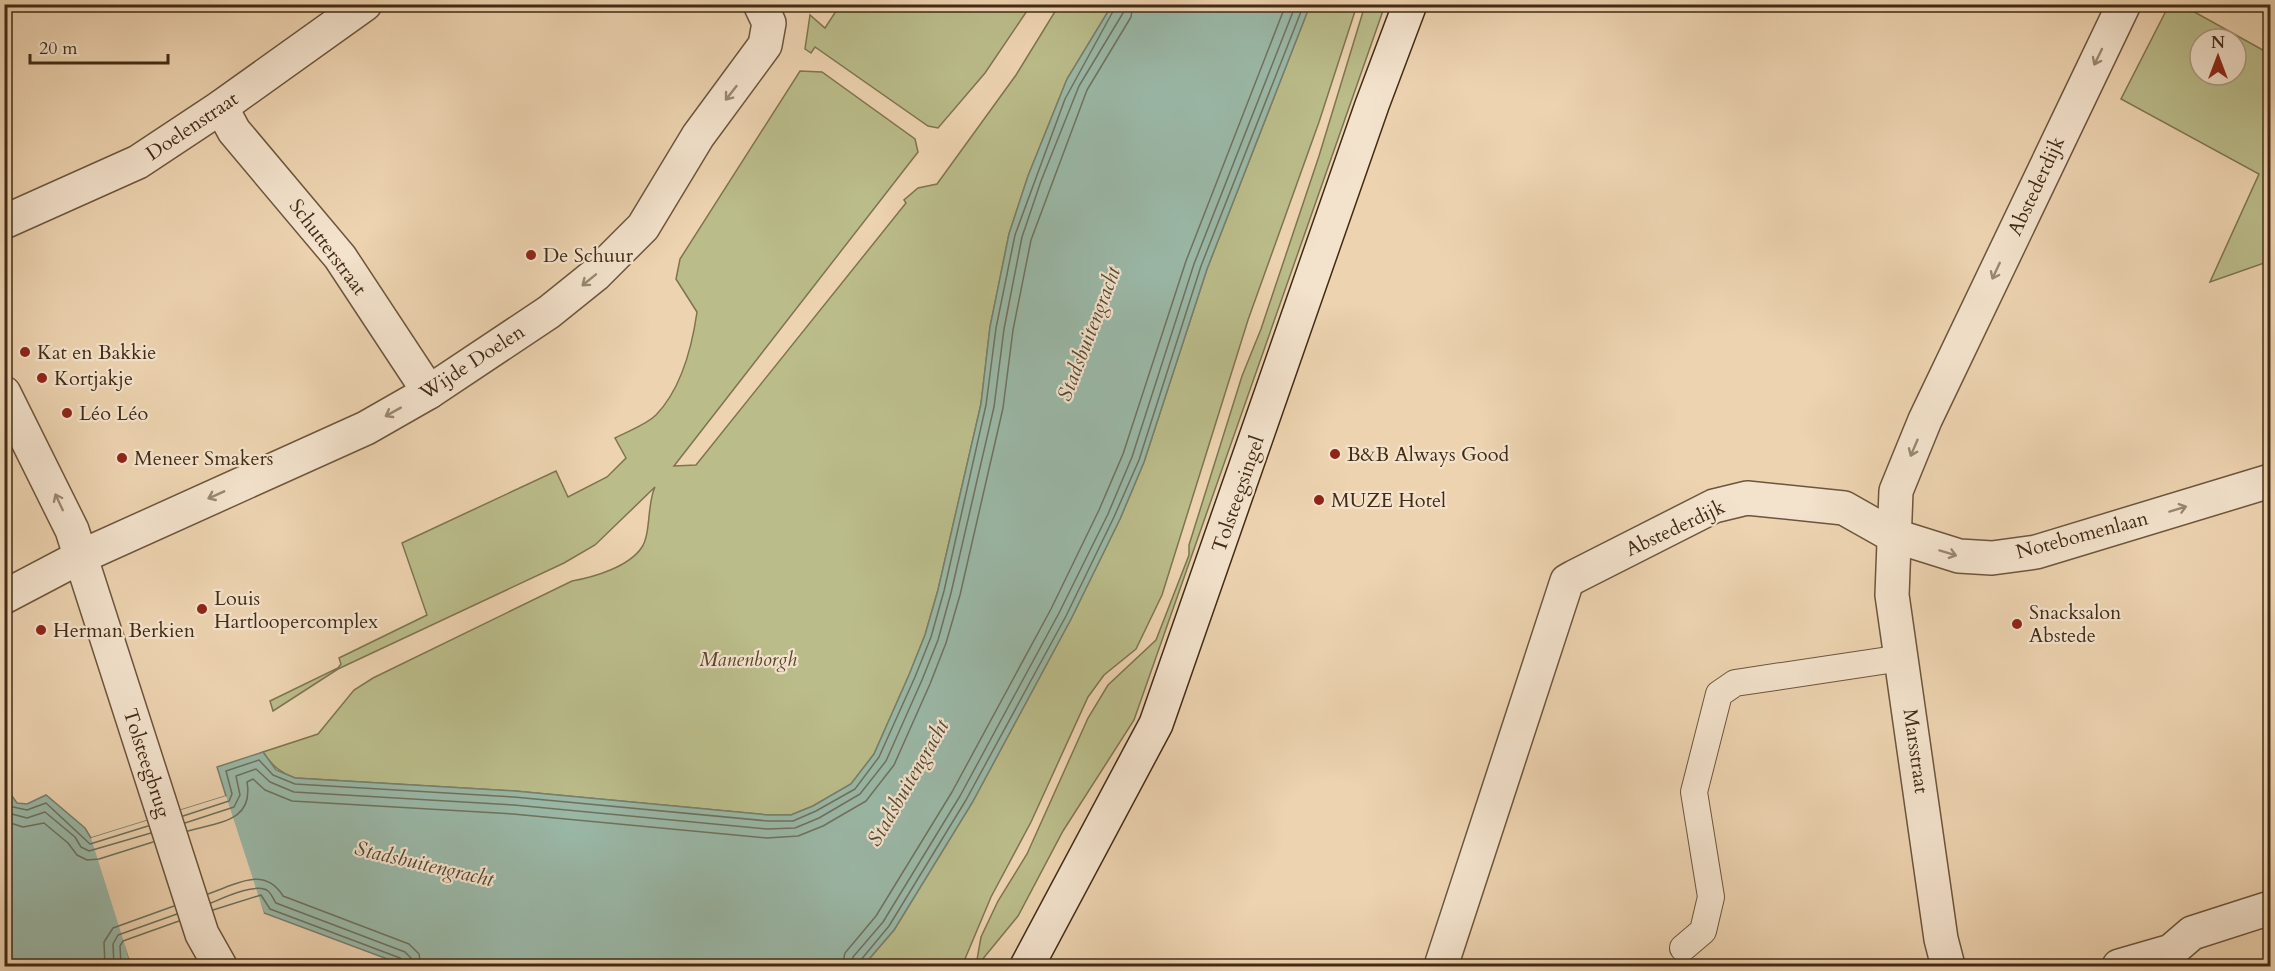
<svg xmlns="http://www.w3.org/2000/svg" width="2275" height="971" viewBox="0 0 2275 971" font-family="Cardo,serif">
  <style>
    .green { fill: #babc8a; stroke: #7e7450; stroke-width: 1.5; fill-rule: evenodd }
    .water { fill: #9ab8a7; stroke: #77806d; stroke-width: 1.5 }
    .pier { fill: #edd3b0 }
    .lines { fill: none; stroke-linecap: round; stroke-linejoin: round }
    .shore { stroke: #6e725e; stroke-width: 1.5 }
    .lane-casing { stroke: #6d553c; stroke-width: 28 }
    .street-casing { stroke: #6d553c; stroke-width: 36 }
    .secondary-casing { stroke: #422b15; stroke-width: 36 }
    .lane { stroke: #f3e2cc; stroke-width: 26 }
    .street { stroke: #f3e2cc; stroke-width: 33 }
    .secondary { stroke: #f3e2cc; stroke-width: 33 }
    .oneway { stroke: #9a8670 }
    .poi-dot { fill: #8f2418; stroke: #f3e2cc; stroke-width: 2 }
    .labels { text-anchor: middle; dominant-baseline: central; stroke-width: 4.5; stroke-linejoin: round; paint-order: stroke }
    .street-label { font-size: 20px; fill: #422b15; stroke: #f3e2cc }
    .poi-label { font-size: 20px; fill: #422b15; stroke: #f3e2cc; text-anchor: start }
    .park-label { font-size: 20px; font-style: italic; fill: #5a482c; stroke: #f3e2cc }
    .water-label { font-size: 21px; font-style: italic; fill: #544732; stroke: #f3e2cc }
  </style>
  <rect width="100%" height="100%" fill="#edd3b0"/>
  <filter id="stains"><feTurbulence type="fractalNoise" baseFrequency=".00333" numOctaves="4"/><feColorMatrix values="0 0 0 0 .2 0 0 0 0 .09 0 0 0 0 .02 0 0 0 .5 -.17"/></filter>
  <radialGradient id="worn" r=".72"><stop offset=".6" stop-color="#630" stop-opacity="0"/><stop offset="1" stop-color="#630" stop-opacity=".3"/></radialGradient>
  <!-- green -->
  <g class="green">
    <path d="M840,5V4L1031,5L985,73L938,128L928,126L815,47L811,53L805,49L810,15L825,28Z"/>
    <path d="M1059,5H1112L1067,79L1028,176L1009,234L990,327L981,404L938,590L925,635L909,675L874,754L851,784L813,806L791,815H768L515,791L295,778C280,772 272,766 263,752L318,734L354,690L373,678L572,581C594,577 629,567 642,547C651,533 647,503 655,487L595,545L564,563L338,669L273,711L270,701L338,668L341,664L339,658L427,615L402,543L556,471L568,497L607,477L626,458L615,438C628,431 646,425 656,415C681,389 692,347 697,312L676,279L680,259L800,71L822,72L915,139L918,152L674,466L696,465L906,203L904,200L918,188L937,184L1016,75Z"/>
    <path d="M1310,5H1357L1319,122L1248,320L1162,595L1136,649L1104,675L1088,697L1031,822L991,897L962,966H863L894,930L972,803L1071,619L1120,519L1144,462L1207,269Z"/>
    <path d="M1365,5H1385L1134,720L1063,831L1018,916L977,966H971L977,960L981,937L998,901L1027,854L1088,718L1108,685L1156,640L1189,555V545L1242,376L1261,329L1319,156Z"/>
    <path d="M2169,5H2182L2270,54V261L2210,282L2259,174L2121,99ZM2200,39H2236V75H2200Z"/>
  </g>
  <!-- water -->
  <path class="water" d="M1112,5H1310L1207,269L1144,462L1120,519L1071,619L972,803L894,930L863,966H406L264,913L259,901L126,946L129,958L127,966H5L4,801L12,796L17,803L27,804L46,795L85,828L91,838L226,796L217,767L263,752L276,770L295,778L515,791L768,815H791L813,806L851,784L874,754L909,675L925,635L938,590L981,404L990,327L1009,234L1028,176L1067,79Z"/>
  <!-- pier -->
  <path class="pier" d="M226,796L264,913L261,914L258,904L225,915L130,948L132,957L129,958L91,838Z"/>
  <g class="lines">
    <!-- shore -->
    <g class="shore">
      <path d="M4,805L27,810L46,803L90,844L148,826"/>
      <path d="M4,812L27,818L45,812L75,837L81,847L89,851L151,833"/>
      <path d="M183,816L229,801L232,794L226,771L259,760L273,775L295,784L514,797L768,821H793L816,811L855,789L879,757L915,677L931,637L944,591L986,405L996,328L1015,235L1065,99L1117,4"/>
      <path d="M4,821L23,827L44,823L68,843L77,855L87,860L99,859L153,842"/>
      <path d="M185,823L234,807L240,795L236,776L256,769L270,782L294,792L514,805L767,829L795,828L819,818L860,794L886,761L922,680L938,640L951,593L994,407L1004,329L1022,237L1041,181L1079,86L1123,13L1124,4"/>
      <path d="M188,831C218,822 254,822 247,782L253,779L265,790L292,801L513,814L767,838L798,836L823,826L866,801L894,765L930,684L946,643L960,595L1003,408L1013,330L1031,240L1087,90L1131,17L1133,4"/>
      <path d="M208,894C235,885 264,865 283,896L409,944L419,954L421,966"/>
      <path d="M211,903C223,898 257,882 268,891C272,894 273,899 276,903L405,952L411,958L412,966"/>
      <path d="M213,910L261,895L270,909L400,958L405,966"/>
      <path d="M105,966L104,942L113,928L174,906"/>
      <path d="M114,966L113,944L118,935L177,914"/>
      <path d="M121,966L120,946L123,941L179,921"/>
      <path d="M842,966L845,953L876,916L952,792L1051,609L1099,510L1123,454L1186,261L1286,4"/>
      <path d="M851,966L853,957L883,922L960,796L1059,613L1108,514L1132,457L1194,264L1296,4"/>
      <path d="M859,966L860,961L889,926L966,800L1066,616L1114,517L1139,460L1201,266L1304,4"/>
    </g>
    <!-- lane casing -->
    <g class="lane-casing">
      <path id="lane" d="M1683,948L1703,931L1711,897L1694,792L1719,694L1735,683L1902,658"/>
    </g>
    <!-- street casing -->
    <g class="street-casing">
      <g id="street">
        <path d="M221,107L234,131L340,257L429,392"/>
        <path d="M4,222L138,162L221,107L365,4"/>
        <path d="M4,393L72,530L202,934L220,966"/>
        <path d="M4,597L80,557L366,428L429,392L549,312L595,275L643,227L698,136L765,45L769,23L760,4"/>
        <path d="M1441,966L1567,581L1574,577L1714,506L1747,498L1844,508L1892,535L1959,556L1992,558L2036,552L2270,481"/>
        <path d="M1948,966L1941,939L1892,595L1896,491L1925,420L2124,4"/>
        <path d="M2119,966L2171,951L2192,933L2270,908"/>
      </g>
    </g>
    <!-- secondary casing -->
    <g class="secondary-casing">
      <path id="secondary" d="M1027,966L1156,724L1372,105L1410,4"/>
    </g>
    <!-- lane -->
    <use href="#lane" class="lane"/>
    <!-- street -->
    <use href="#street" class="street"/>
    <!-- secondary -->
    <use href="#secondary" class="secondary"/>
  </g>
  <!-- one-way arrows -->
  <defs><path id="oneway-shaft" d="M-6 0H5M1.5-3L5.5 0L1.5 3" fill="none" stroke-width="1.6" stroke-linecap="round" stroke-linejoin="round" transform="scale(1.5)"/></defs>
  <g class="oneway">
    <use href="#oneway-shaft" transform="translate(2098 57) rotate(116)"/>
    <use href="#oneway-shaft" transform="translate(731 93) rotate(128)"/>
    <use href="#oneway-shaft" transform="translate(1996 271) rotate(115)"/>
    <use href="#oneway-shaft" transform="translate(589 280) rotate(141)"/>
    <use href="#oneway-shaft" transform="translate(393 412) rotate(151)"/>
    <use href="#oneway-shaft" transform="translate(1914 448) rotate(113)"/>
    <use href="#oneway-shaft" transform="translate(216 495) rotate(156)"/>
    <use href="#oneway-shaft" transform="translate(59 502) rotate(-115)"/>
    <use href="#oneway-shaft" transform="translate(2178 509) rotate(-17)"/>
    <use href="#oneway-shaft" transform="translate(1948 553) rotate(17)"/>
  </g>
  <!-- markers -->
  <g class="poi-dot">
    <circle cx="531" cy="255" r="6"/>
    <circle cx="25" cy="352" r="6"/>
    <circle cx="42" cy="378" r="6"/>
    <circle cx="67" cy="413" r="6"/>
    <circle cx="1335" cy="454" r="6"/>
    <circle cx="122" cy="458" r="6"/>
    <circle cx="1319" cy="500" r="6"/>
    <circle cx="202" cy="609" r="6"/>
    <circle cx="2017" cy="624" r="6"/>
    <circle cx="41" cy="630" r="6"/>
  </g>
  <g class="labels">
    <!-- street labels -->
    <g class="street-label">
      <text transform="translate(192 126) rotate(-34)">Doelenstraat</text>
      <text transform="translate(2036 186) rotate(-65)">Abstederdijk</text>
      <text transform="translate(328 247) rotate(53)">Schutterstraat</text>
      <text transform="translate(472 362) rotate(-33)">Wijde Doelen</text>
      <text transform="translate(1238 494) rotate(-71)">Tolsteegsingel</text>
      <text transform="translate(1675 528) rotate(-25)">Abstederdijk</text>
      <text transform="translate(2082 535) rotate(-15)">Notebomenlaan</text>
      <text transform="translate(1916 751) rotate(82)">Marsstraat</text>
      <text transform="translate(147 763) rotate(72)">Tolsteegbrug</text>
    </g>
    <!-- poi labels -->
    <g class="poi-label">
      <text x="543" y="255">De Schuur</text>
      <text x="37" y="352">Kat en Bakkie</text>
      <text x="54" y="378">Kortjakje</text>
      <text x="79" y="413">Léo Léo</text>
      <text x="1347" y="454">B&amp;B Always Good</text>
      <text x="134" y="458">Meneer Smakers</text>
      <text x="1331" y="500">MUZE Hotel</text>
      <text x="214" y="598">Louis<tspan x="214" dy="23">Hartloopercomplex</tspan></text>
      <text x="2029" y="612">Snacksalon<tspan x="2029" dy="23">Abstede</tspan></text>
      <text x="53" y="630">Herman Berkien</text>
    </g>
    <!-- park labels -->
    <g class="park-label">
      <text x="748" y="659">Manenborgh</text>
    </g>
    <!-- water labels -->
    <g class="water-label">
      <text transform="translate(1089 334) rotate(-69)">Stadsbuitengracht</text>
      <text transform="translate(908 783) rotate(-60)">Stadsbuitengracht</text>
      <text transform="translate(424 864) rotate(13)">Stadsbuitengracht</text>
    </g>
  </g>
  <!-- margin -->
  <rect width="2275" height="971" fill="none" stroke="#edd3b0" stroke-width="24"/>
  <rect x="6" y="6" width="2263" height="959" fill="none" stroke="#422b15" stroke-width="3"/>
  <rect x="12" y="12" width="2251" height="947" fill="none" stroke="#422b15" stroke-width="1.5"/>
  <!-- north arrow -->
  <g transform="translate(2218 57)"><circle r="28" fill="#f3e2cc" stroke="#ac9983" stroke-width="1.5"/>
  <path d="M0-4.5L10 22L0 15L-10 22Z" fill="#8f2418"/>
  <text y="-9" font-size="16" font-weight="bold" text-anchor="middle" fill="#422b15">N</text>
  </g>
  <!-- scale -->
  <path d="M30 54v9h138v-9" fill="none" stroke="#422b15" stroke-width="3"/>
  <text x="39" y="54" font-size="18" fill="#422b15" stroke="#f3e2cc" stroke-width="4.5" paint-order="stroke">20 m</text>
  <rect width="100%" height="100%" filter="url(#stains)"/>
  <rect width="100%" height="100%" fill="url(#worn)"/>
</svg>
